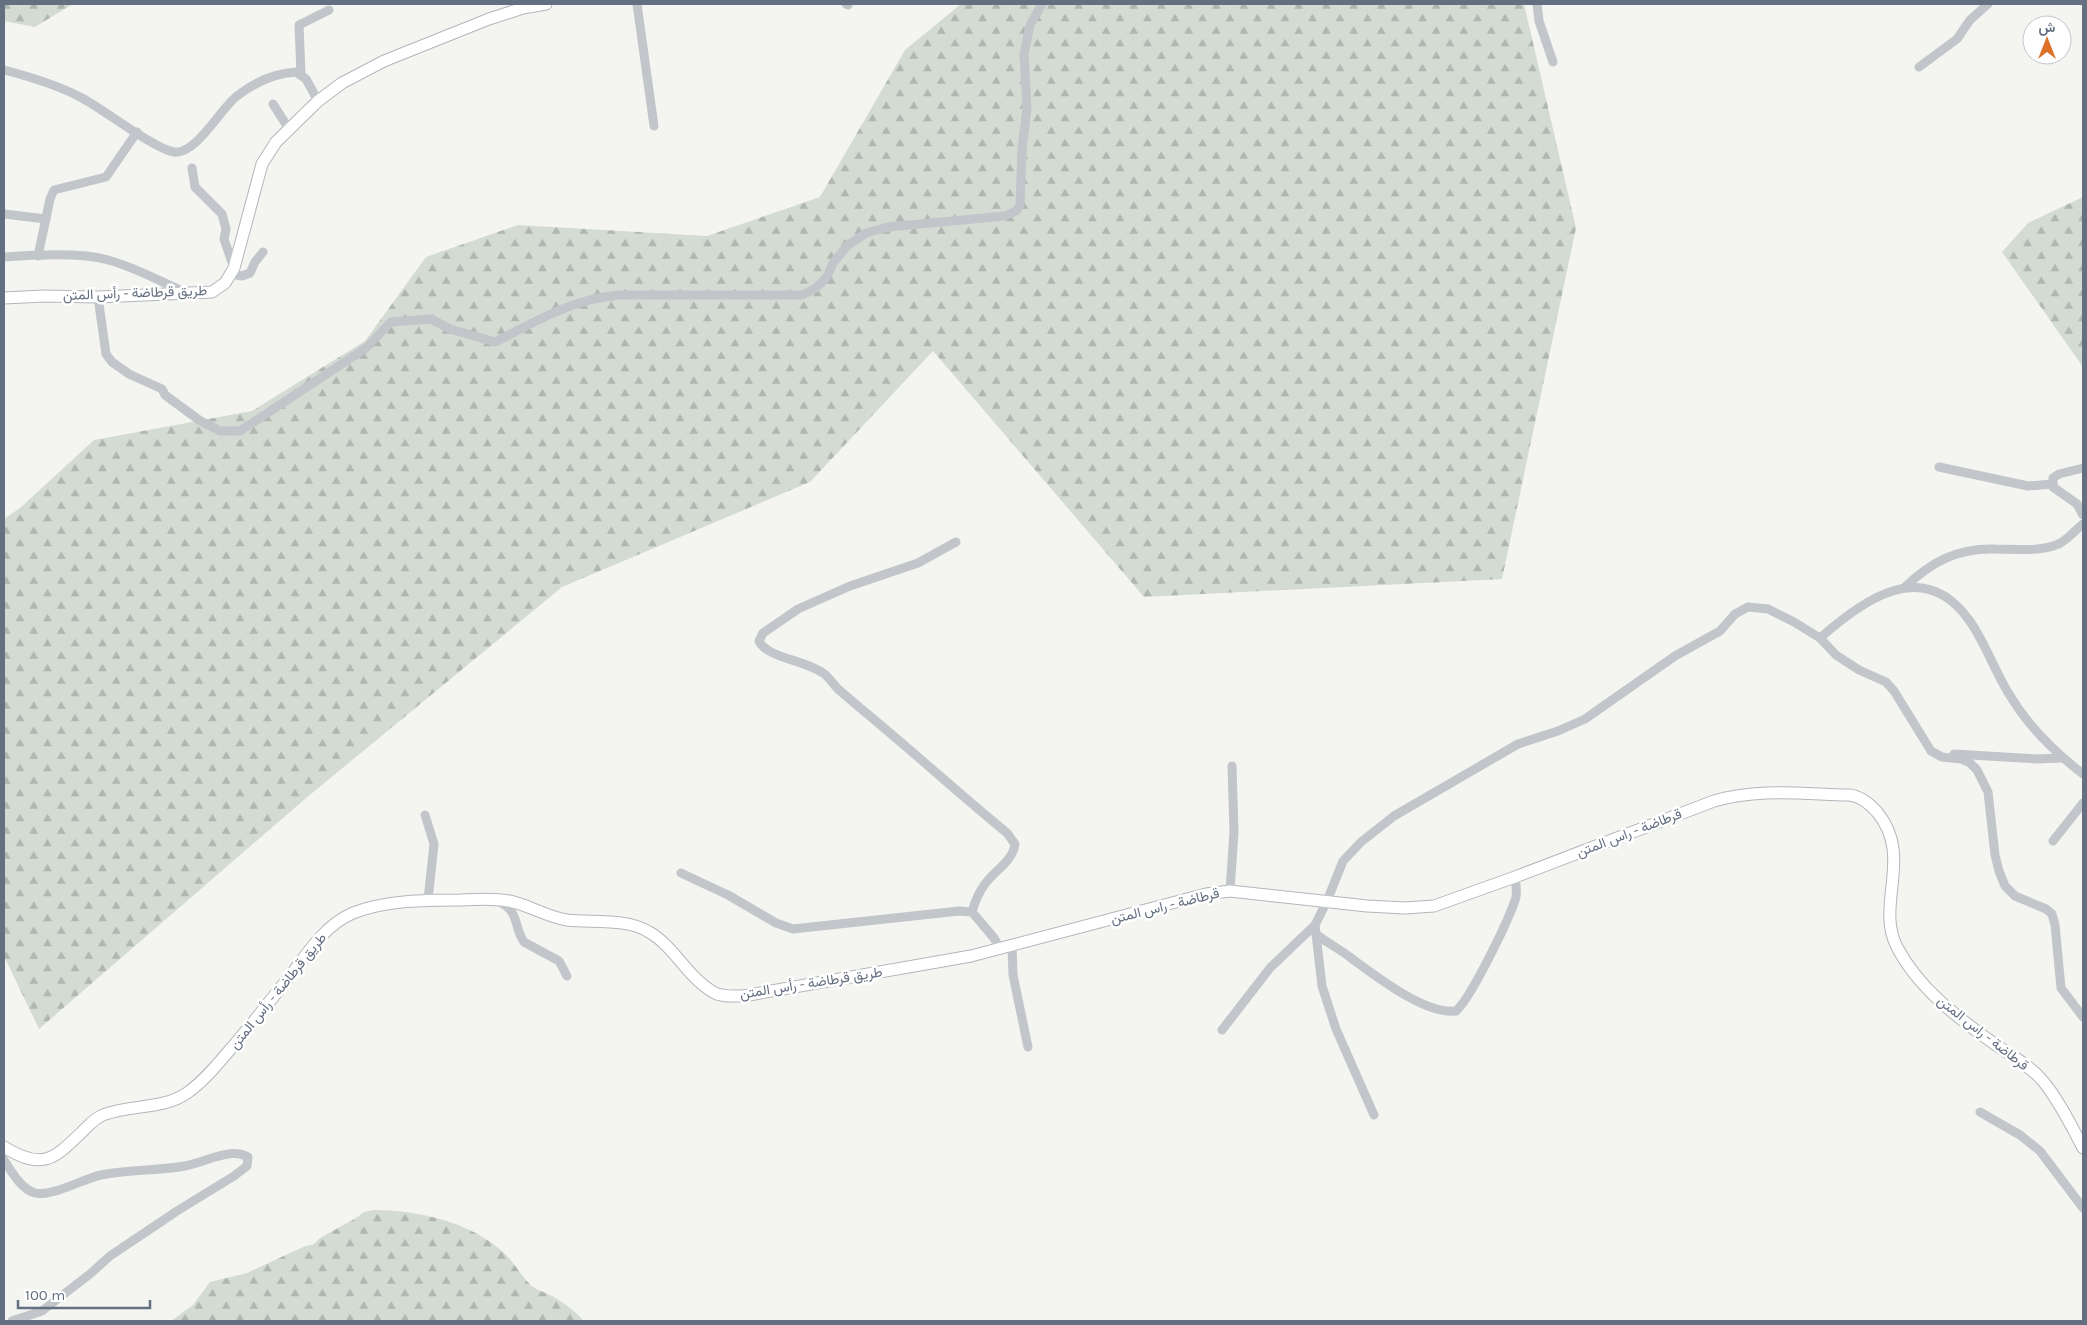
<svg xmlns="http://www.w3.org/2000/svg" width="2087" height="1325" viewBox="0 0 2087 1325" font-family="Karla,Vazirmatn,sans-serif">
  <style>
    .forest { fill: url(#forest-firs) }
    .lines { fill: none; stroke-linecap: round; stroke-linejoin: round }
    .major-casing { stroke: #b3b6bb; stroke-width: 13 }
    .minor { stroke: #c2c5c9; stroke-width: 9 }
    .major { stroke: #fff; stroke-width: 11 }
    .labels { text-anchor: middle; dominant-baseline: central; stroke-width: 5; stroke-linejoin: round; paint-order: stroke }
    .street-label { font-size: 14px; fill: #646f81; stroke: #fff }
  </style>
  <defs>
    <pattern id="forest-firs" width="22" height="20" patternUnits="userSpaceOnUse" patternTransform="scale(1.25)"><rect width="22" height="20" fill="#d4dbd2"/><path d="M5 1l3.5 6h-7zM16 11l3.5 6h-7z" fill="#b0b6b0"/></pattern>
  </defs>
  <rect width="100%" height="100%" fill="#f4f5f1"/>
  <!-- forest -->
  <g class="forest">
    <path d="M4,4H73L35,27L4,21Z"/>
    <path d="M961,4H1524L1576,228L1502,579L1144,597L933,351L810,482L562,587L305,799L39,1029L4,956V519L20,508L94,440L252,411L365,341L426,257L518,225L707,236L820,197L905,50Z"/>
    <path d="M2083,197V367L2002,252L2028,223Z"/>
    <path d="M374,1210C418,1210 470,1222 503,1252C514,1262 523,1279 533,1287C539,1291 547,1293 554,1297C564,1303 576,1312 584,1321H171L193,1305L210,1282L247,1273L303,1247L314,1244L320,1238L356,1218L364,1212Z"/>
  </g>
  <g class="lines">
    <!-- major casing -->
    <g class="major-casing">
      <g id="major">
        <path d="M4,298L44,296L98,297L212,292L225,283L234,268L262,164L276,142L318,101L342,83L384,61L489,19L523,8L546,4"/>
        <path d="M4,1147C43,1171 54,1159 83,1131C89,1125 95,1118 103,1115C130,1104 163,1110 187,1093C203,1082 216,1066 228,1052C251,1026 272,998 294,971C310,949 327,924 353,913C386,900 426,900 461,900C477,899 493,898 509,901C529,905 547,917 567,920C593,923 627,918 649,932C674,946 687,977 713,992C721,997 733,996 743,996L971,956L1206,894L1230,891L1367,906L1405,908L1434,906L1515,877L1714,801C1758,788 1803,794 1849,795C1860,796 1869,803 1877,812C1914,856 1875,905 1897,947C1918,988 1959,1019 1996,1045C2012,1056 2029,1065 2042,1080C2057,1097 2072,1127 2083,1148"/>
      </g>
    </g>
    <!-- minor -->
    <g class="minor">
      <path d="M637,4L654,126"/>
      <path d="M846,4L848,5"/>
      <path d="M1537,4L1539,21L1553,62"/>
      <path d="M1919,67L1957,39L1970,20L1988,4"/>
      <path d="M4,70C31,77 58,85 82,98C103,109 156,150 174,152C196,155 220,109 237,96C254,83 275,73 296,72L306,79L318,101"/>
      <path d="M301,74L299,25L329,10"/>
      <path d="M273,104L289,129"/>
      <path d="M192,168L195,187L222,214L226,229L224,239L234,268"/>
      <path d="M4,214L46,219"/>
      <path d="M38,256L50,199L54,190L106,177L137,132"/>
      <path d="M4,257C33,255 80,252 108,260C135,267 161,282 187,293"/>
      <path d="M231,274L242,276L250,273L255,262L263,252"/>
      <path d="M98,297L106,354L112,362L129,374L162,389L165,395L199,420L220,431H240L366,348L391,322L431,319L450,329L495,342C537,321 572,299 619,295H802L816,288L827,277L833,263L847,246L866,233L888,227L1005,216L1016,211L1020,205L1022,149L1027,108L1024,54L1030,25L1042,4"/>
      <path d="M1939,467L2028,486L2053,484"/>
      <path d="M2083,468L2059,474L2053,478V487L2077,504L2083,515"/>
      <path d="M956,542L918,563L850,586L798,609L763,633L759,641C767,658 805,660 823,673C829,677 833,684 838,689C845,695 852,701 859,707C909,748 957,792 1007,833L1015,844C1013,861 995,870 985,884C978,893 975,901 972,912"/>
      <path d="M1904,588C1931,562 1957,548 1995,549C2015,549 2037,552 2056,545C2066,542 2075,530 2083,524"/>
      <path d="M1820,638C1863,600 1923,556 1969,620C1985,642 1994,670 2009,694C2028,726 2053,751 2083,774"/>
      <path d="M1954,754L2037,759L2062,758"/>
      <path d="M425,815L434,844L428,900"/>
      <path d="M2053,841L2083,803"/>
      <path d="M681,873L728,895L776,923L793,929L959,911L972,912L994,938L1000,949"/>
      <path d="M1515,877C1516,884 1517,891 1516,897C1510,918 1471,998 1456,1011C1425,1015 1376,976 1351,958C1340,949 1327,943 1316,934L1315,925L1327,901L1343,861L1361,842L1394,816L1518,744L1558,731L1585,719L1675,656L1720,631L1735,614L1748,607L1768,609L1794,622L1820,638L1836,655L1859,670L1886,682L1894,691L1931,751L1942,757L1961,759L1970,763L1977,770L1988,792L1995,855L1999,871L2005,886L2015,896L2046,909L2052,914L2055,925L2061,988L2083,1017"/>
      <path d="M1230,891L1234,832L1232,766"/>
      <path d="M497,901C520,910 513,926 524,942L559,961L567,976"/>
      <path d="M1316,934L1322,986L1336,1029L1374,1115"/>
      <path d="M1012,946L1013,975L1028,1047"/>
      <path d="M1222,1030L1270,968L1315,925"/>
      <path d="M1980,1112L2020,1135L2040,1151L2083,1208"/>
      <path d="M4,1160C11,1171 21,1189 35,1193C51,1197 83,1179 101,1175C129,1169 157,1171 185,1166C195,1164 205,1160 215,1157C227,1154 237,1151 248,1157L247,1166L234,1176L177,1211L110,1256L90,1274L42,1311L12,1321"/>
    </g>
    <!-- major -->
    <use href="#major" class="major"/>
  </g>
  <g class="labels">
    <!-- street labels -->
    <g class="street-label">
      <text transform="translate(135 293) rotate(-2)">طريق قرطاضة - رأس المتن</text>
      <text transform="translate(1629 833) rotate(-21)">قرطاضة - راس المتن</text>
      <text transform="translate(1165 906) rotate(-14)">قرطاضة - راس المتن</text>
      <text transform="translate(811 983) rotate(-9)">طريق قرطاضة - رأس المتن</text>
      <text transform="translate(278 991) rotate(-51)">طريق قرطاضة - رأس المتن</text>
      <text transform="translate(1983 1033) rotate(38)">قرطاضة - راس المتن</text>
    </g>
  </g>
  <!-- border -->
  <rect width="2087" height="1325" fill="none" stroke="#646f81" stroke-width="10"/>
  <!-- north arrow -->
  <g transform="translate(2047 40)"><circle r="24" fill="#ffffff" stroke="#c1c5cd"/>
  <path d="M0-4L9 19L0 12L-9 19Z" fill="#de7128"/>
  <text y="-8" font-size="14" font-weight="bold" text-anchor="middle" fill="#646f81">ش</text>
  </g>
  <!-- scale -->
  <path d="M18 1300v8h132v-8" fill="none" stroke="#646f81" stroke-width="2.5"/>
  <text x="25" y="1300" font-size="15" fill="#646f81" stroke="#ffffff" stroke-width="4" paint-order="stroke">100 m</text>
</svg>
